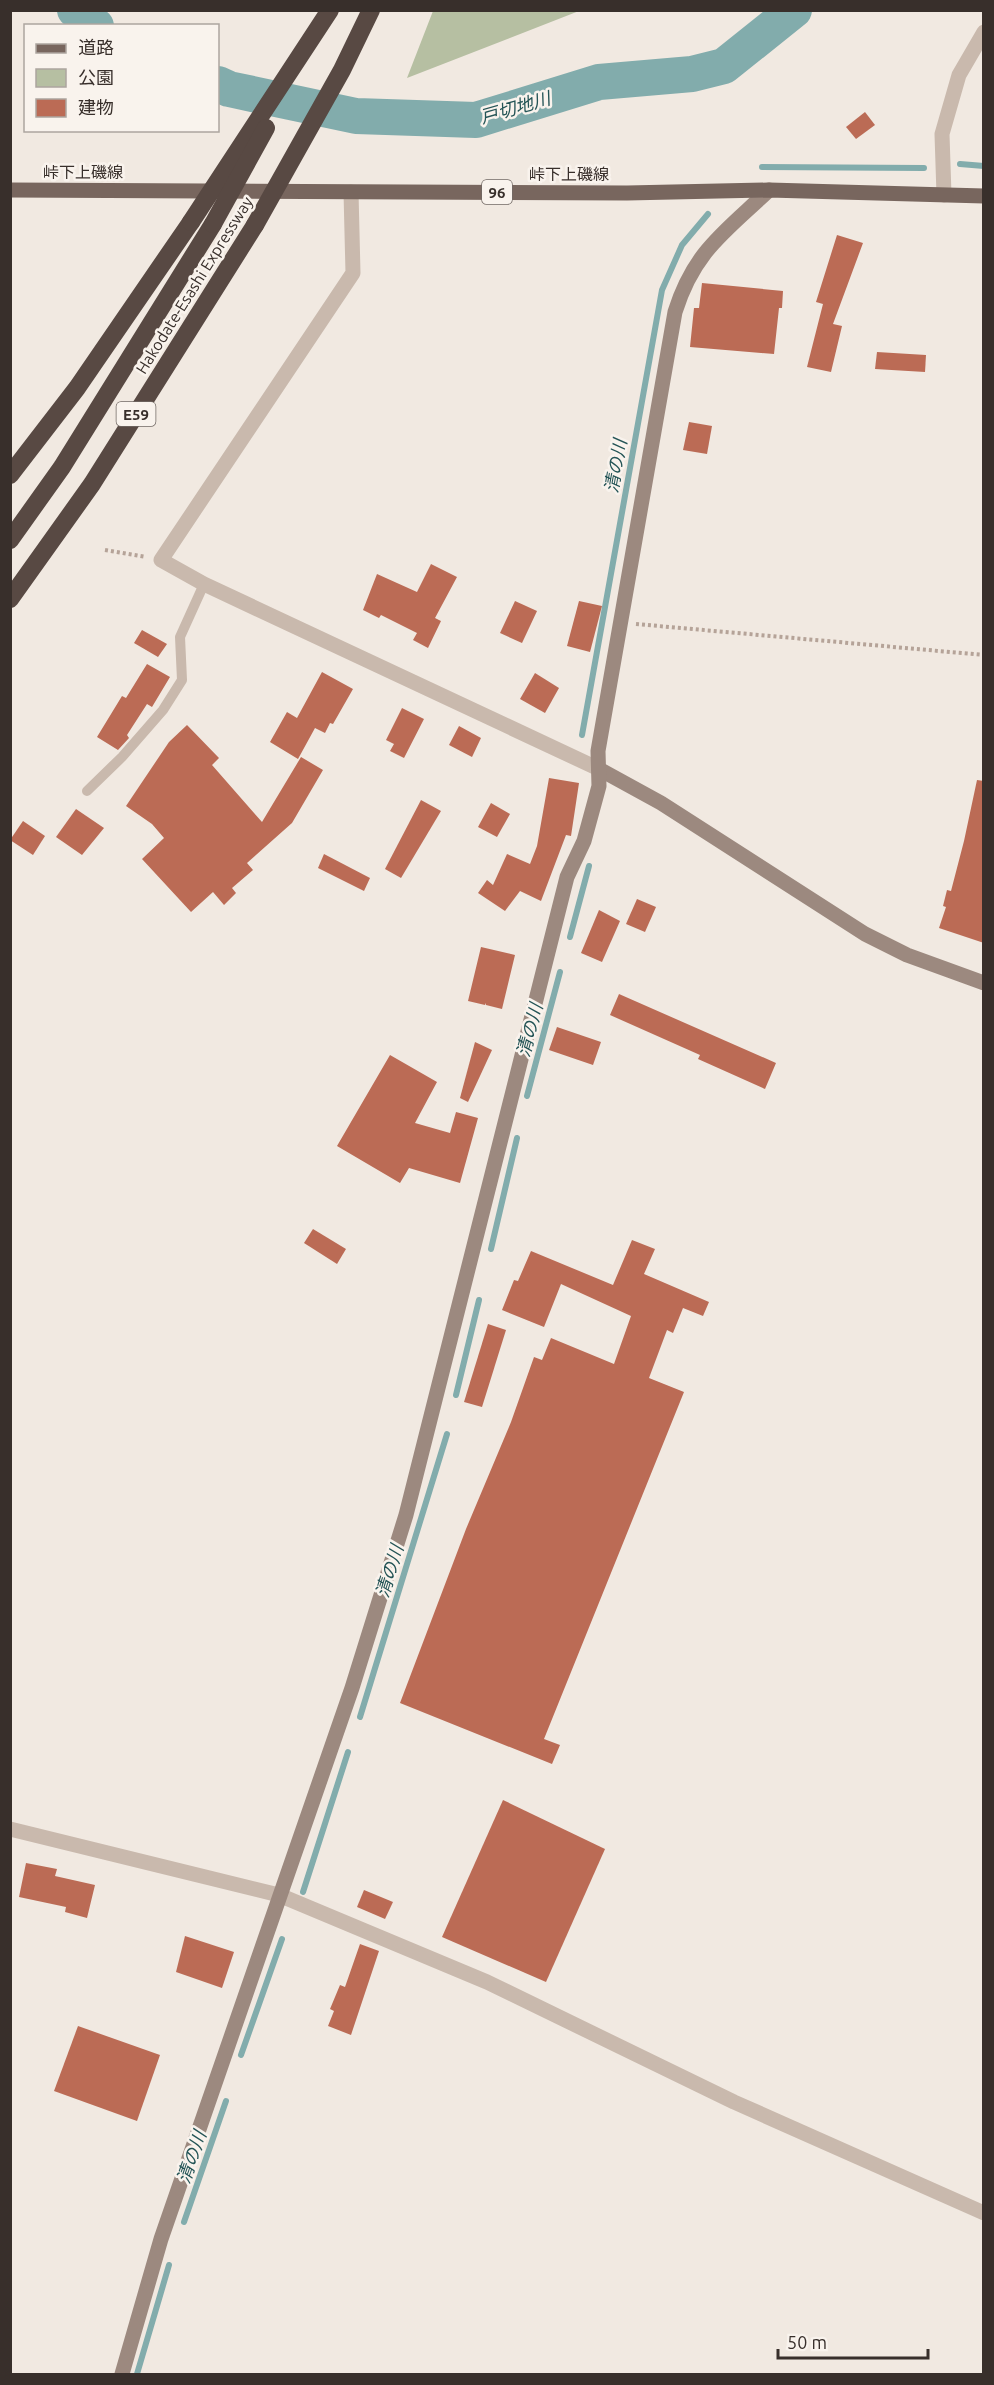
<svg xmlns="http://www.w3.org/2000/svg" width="994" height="2385" viewBox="0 0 994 2385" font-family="Ubuntu,'Noto Sans JP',sans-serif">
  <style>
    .green { fill: #b6bfa2 }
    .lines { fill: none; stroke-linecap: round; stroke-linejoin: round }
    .stream { stroke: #82acac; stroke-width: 6 }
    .river { stroke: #82acac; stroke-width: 36 }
    .building { fill: #bb6b55 }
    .path { stroke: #b5a398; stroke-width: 4; stroke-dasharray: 3 3; stroke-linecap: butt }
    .lane { stroke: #c9b9ad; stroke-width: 10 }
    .street { stroke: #c9b9ad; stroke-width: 15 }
    .secondary { stroke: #9c897f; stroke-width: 15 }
    .primary { stroke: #78665e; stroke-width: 15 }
    .highway { stroke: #584943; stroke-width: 18 }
    .highway-bridge { stroke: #584943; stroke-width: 18 }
    .labels { text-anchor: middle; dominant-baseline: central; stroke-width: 5; stroke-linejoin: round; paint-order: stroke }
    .shield { fill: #f9f3ed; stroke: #726a65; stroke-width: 1.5 }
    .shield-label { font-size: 15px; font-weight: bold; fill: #382f2b }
    .street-label { font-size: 16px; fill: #382f2b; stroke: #f9f3ed }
    .water-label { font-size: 18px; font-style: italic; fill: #245456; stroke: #f9f3ed }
  </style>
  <rect width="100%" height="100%" fill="#f1e9e1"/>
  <!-- green -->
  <path class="green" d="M433,11V10L579,11L407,78Z"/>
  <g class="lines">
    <!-- stream -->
    <g class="stream">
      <path d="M960,164L984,166"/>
      <path d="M762,167L924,168"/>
      <path d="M582,735L662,290L682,245L708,214"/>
      <path d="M570,937L589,866"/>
      <path d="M527,1096L560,972"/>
      <path d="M491,1249L517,1138"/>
      <path d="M456,1395L479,1300"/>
      <path d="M360,1717L447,1434"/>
      <path d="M303,1892L348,1752"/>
      <path d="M241,2055L282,1939"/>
      <path d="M184,2222L226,2101"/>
      <path d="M137,2374L169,2265"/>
    </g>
    <!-- river -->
    <g class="river">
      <path d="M75,10L96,26"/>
      <path d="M218,84L229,89L356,116L476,120L599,82L692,74L724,66L794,10"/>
    </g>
  </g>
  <!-- building -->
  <g class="building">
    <path d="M865,112L875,125L856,139L846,127Z"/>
    <path d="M837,235L863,243L833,324L842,326L831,372L807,367L823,304L816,302Z"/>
    <path d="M702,283L783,291L782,308H779L774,354L690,347L694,308H699Z"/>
    <path d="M877,352L926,355L925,372L875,369Z"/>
    <path d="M689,422L712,426L707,454L683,450Z"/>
    <path d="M431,564L457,577L435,618L441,621L428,648L413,640L417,633L381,615L379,618L363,610L377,574L417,592Z"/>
    <path d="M515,601L537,611L522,643L500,633Z"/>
    <path d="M579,601L602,606L590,652L567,646Z"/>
    <path d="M142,630L167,644L158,657L134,643Z"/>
    <path d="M147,664L170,677L152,707L147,704L127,735L129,738L118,750L97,737L122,696L126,698Z"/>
    <path d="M322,672L353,689L333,724L330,723L325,733L315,728L298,759L270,742L287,712L297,718Z"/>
    <path d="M535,673L559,688L545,713L520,699Z"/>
    <path d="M402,708L424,719L404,758L390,751L394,744L386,740Z"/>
    <path d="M187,725L219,758L212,765L262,822L301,757L323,770L292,823L247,863L253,870L232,888L236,893L224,905L213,892L191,912L142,859L164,838L152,824L126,806L169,742Z"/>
    <path d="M459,726L481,738L472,757L449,745Z"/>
    <path d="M549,778L579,783L571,836L566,835L541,901L520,891L505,911L478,893L487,880L493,885L507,854L530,864L537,846Z"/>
    <path d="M977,780L984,781V943L939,928L946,907L943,906L947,890L951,891L964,841Z"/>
    <path d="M421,800L441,811L401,878L385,869Z"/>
    <path d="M491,803L510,814L497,837L478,827Z"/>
    <path d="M76,809L104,828L82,855L56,837Z"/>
    <path d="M23,821L45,836L33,855L10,840Z"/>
    <path d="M324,854L370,878L364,891L318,868Z"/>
    <path d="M637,899L656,907L645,932L626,924Z"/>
    <path d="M599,910L620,921L602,962L581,953Z"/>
    <path d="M481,947L515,955L502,1009L486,1005V1003L485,1005L468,1001Z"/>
    <path d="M619,994L776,1063L765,1089L698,1059L700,1055L610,1015Z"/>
    <path d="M557,1027L601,1042L593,1065L549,1050Z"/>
    <path d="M475,1042L492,1050L468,1102L460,1098Z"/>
    <path d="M390,1055L437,1082L415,1123L450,1133L456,1112L478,1118L460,1183L409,1168L400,1183L337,1146Z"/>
    <path d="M313,1229L346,1249L337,1264L304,1243Z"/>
    <path d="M632,1240L655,1249L644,1274L709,1302L703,1316L683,1308L673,1333L667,1330L649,1378L684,1392L544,1739L560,1745L552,1764L400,1703L466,1529L511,1422L534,1357L542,1360L551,1338L614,1364L631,1316L561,1284L544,1327L502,1310L514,1280L518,1281L531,1251L613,1285Z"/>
    <path d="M488,1324L506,1330L482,1407L464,1402Z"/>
    <path d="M503,1800L605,1849L546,1982L442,1937Z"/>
    <path d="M26,1863L57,1869L55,1876L95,1885L87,1918L65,1912L66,1907L19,1897Z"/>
    <path d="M364,1890L393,1902L385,1919L357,1907Z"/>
    <path d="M185,1936L234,1952L222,1988L176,1972Z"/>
    <path d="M360,1944L379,1951L351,2035L328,2026L334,2011L330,2009L340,1985L345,1987Z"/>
    <path d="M78,2026L160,2055L137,2121L54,2091Z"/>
  </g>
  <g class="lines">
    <!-- path -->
    <g class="path">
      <path d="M105,550L146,557"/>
      <path d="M636,624L984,655"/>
    </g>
    <!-- lane -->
    <path class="lane" d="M87,791L122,757L163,710L182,680L180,637L204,584"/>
    <!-- street -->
    <g class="street">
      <path d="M351,192L353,273L161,560L204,584L599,769"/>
      <path d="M944,195L942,134L959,75L984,32"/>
      <path d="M10,1829L279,1895L487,1982L734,2102L984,2213"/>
    </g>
    <!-- secondary -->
    <g class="secondary">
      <path d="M599,769L661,803L865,934L907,955L984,983"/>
      <path d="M122,2374L161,2239L352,1688L406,1515L567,877L584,841L599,786L598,751L675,312C694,251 725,232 769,190"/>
    </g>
    <!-- primary -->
    <path class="primary" d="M10,190L627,193L769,190L984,196"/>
    <!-- highway -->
    <g class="highway">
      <path d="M10,475L77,388L191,222"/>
      <path d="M10,540L62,467L213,224"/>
      <path d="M10,599L92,484L255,225"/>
    </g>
    <!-- highway-bridge -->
    <g class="highway-bridge">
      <path d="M191,222L330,10"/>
      <path d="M213,224L266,128"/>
      <path d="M255,225L342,70L371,10"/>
    </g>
  </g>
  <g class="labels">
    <!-- shield labels -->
    <g class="shield">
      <rect x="482" y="180" width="30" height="24" rx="4.5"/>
      <rect x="116.5" y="402" width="39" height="24" rx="4.5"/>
    </g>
    <g class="shield-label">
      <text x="497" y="192">96</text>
      <text x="136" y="414">E59</text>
    </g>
    <!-- street labels -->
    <g class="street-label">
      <text x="83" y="172">峠下上磯線</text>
      <text x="569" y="174">峠下上磯線</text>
      <text transform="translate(194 285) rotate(-58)">Hakodate-Esashi Expressway</text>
    </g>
    <!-- water labels -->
    <g class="water-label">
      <text transform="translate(515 107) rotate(-16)">戸切地川</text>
      <text transform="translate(615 466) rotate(-80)">清の川</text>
      <text transform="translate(529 1030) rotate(-75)">清の川</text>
      <text transform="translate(389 1571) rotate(-73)">清の川</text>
      <text transform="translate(191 2157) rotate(-71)">清の川</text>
    </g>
  </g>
  <!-- border -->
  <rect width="994" height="2385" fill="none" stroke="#382f2b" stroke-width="24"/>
  <!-- legend -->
  <rect x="24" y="24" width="195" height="108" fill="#f9f3ed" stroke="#aca59f" stroke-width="1.5"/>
  <rect x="36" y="44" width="30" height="9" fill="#78665e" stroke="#aca59f" stroke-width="1.5"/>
  <text x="78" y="54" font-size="18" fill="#382f2b">道路</text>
  <rect x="36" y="69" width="30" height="18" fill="#b6bfa2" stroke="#aca59f" stroke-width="1.5"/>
  <text x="78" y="84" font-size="18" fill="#382f2b">公園</text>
  <rect x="36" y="99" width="30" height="18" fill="#bb6b55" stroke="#aca59f" stroke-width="1.5"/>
  <text x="78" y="114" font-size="18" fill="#382f2b">建物</text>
  <!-- scale -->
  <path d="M778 2349v9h150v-9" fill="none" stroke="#382f2b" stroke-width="3"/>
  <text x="787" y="2349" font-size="18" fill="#382f2b" stroke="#f9f3ed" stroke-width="4.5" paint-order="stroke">50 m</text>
</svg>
